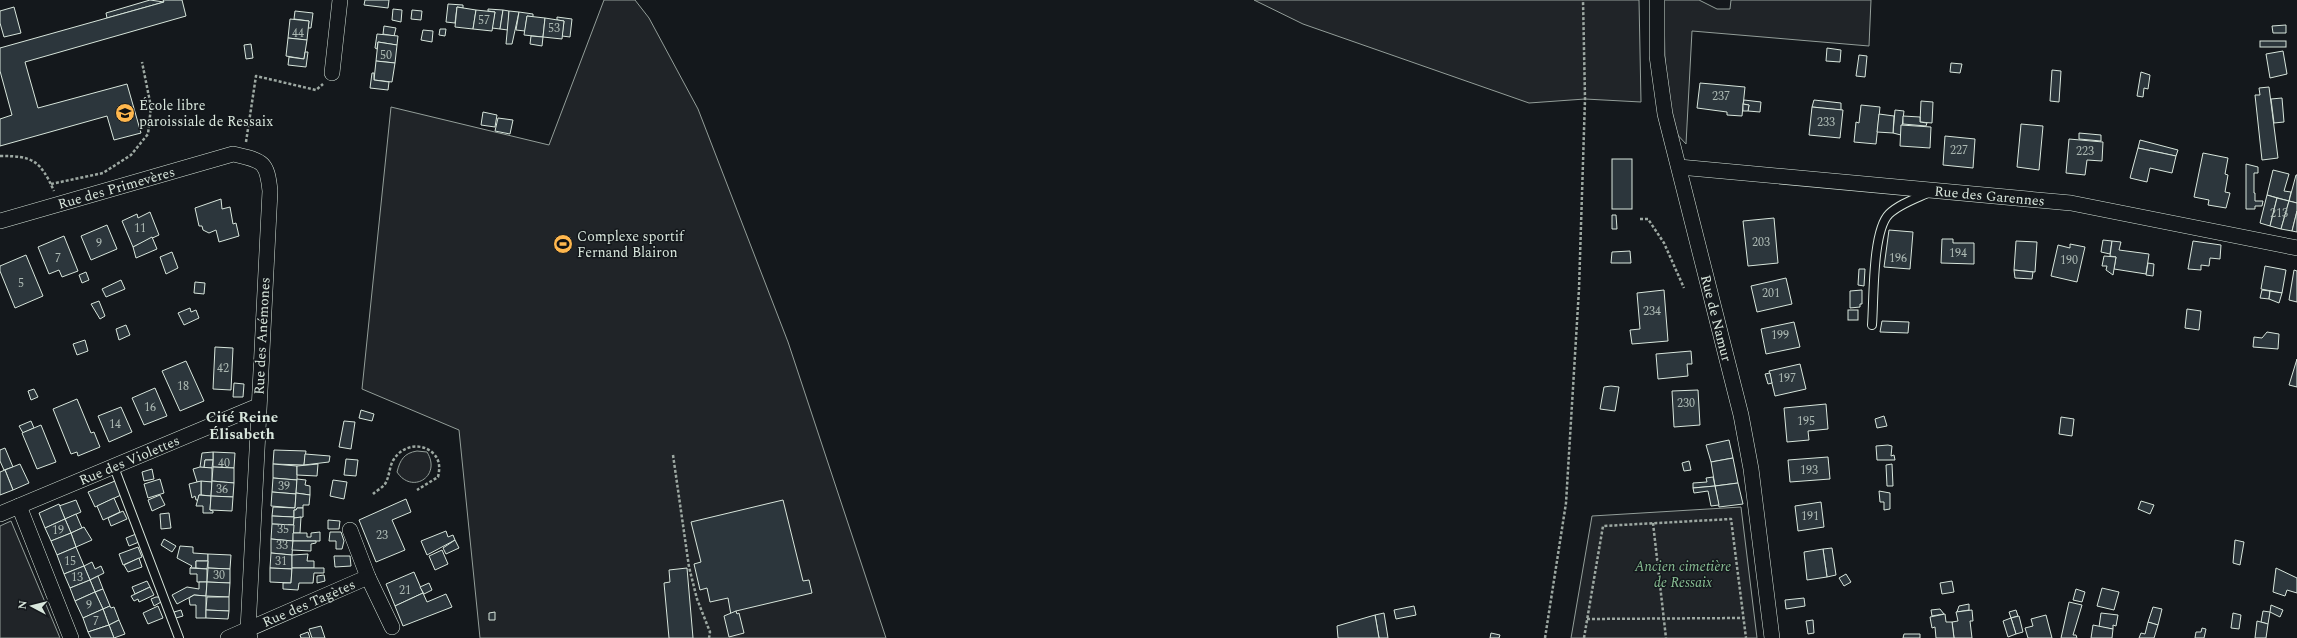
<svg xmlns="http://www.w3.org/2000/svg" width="2297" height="638" viewBox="0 0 2297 638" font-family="Spectral,serif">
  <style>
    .green { fill: #202428; stroke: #939e99 }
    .building { fill: #2c363c; stroke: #d8e6dc }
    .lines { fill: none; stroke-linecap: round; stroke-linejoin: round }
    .service-casing { stroke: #d8e6dc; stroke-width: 10 }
    .minor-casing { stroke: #d8e6dc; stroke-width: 16 }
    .path { stroke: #9da8a2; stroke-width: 2.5; stroke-dasharray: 3 2; stroke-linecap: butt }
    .service { stroke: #14181c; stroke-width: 8 }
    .minor { stroke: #14181c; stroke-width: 15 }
    .labels { text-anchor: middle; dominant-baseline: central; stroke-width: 3; stroke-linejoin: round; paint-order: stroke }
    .number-label { font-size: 12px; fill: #adbab4 }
    .poi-label { font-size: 14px; fill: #d8e6dc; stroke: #14181c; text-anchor: start }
    .street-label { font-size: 14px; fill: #d8e6dc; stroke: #14181c }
    .park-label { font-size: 14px; font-style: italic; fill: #8ac095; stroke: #14181c }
    .neighbourhood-label { font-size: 15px; font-weight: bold; fill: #d8e6dc; stroke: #14181c }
  </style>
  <rect width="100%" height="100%" fill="#14181c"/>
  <!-- green -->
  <g class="green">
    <path d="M604,0H635L649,18L698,109L788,342L886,638H480L459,430L362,389L391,107L549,145Z"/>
    <path d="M1254,0H1639L1641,102L1585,99L1529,103L1303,24Z"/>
    <path d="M1664,0H1699L1717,9H1730L1731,0H1871L1869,46L1692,31L1686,144L1674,131L1665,70Z"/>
    <path d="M417,451L427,452C442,476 412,495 397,472C400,460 404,453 417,451Z"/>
    <path d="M1741,507L1757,638H1571L1592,516Z"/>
    <path d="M11,521L60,638H0V526Z"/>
  </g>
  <!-- building -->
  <g class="building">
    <path d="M150,0L164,2L107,18L106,13Z"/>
    <path d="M163,0H182L186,16L25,62L38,108L127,84L141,133L114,140L107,116L0,146V119L12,115L0,71V48L164,2Z"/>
    <path d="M365,0H389L388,8L364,5Z"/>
    <path d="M448,4L463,5V8L457,7L455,23L446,22Z"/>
    <path d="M14,7L21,33L4,37L0,23V11Z"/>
    <path d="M457,7L476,10L473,29L455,27Z"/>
    <path d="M393,9L402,10L401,22L392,20Z"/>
    <path d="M488,9L503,10L500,29L492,28L495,12L488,11Z"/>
    <path d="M412,10L422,11L421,20L411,19Z"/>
    <path d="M476,10L495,12L492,31L473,29Z"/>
    <path d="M503,10L509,11L508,30L500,29Z"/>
    <path d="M295,11L313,13L311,28H308L309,21L294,19Z"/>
    <path d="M509,11L519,12L512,44H506Z"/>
    <path d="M519,12L533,14V17L527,16L525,31L516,30Z"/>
    <path d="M527,16L545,18L543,37L524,35Z"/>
    <path d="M557,17L572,19L570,37L562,36L564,21L557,20Z"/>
    <path d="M545,18L564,21L562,39L543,37Z"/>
    <path d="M290,19L309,21L307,40L288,38Z"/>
    <path d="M2286,25V33H2273L2272,26Z"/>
    <path d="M384,26L396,28L394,36L383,34Z"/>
    <path d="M440,29H446L445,36L439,35Z"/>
    <path d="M423,30L433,31L432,42L421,40Z"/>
    <path d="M377,34L398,36L397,45L378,42L377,49L375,48Z"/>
    <path d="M531,36L543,37L542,46L530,44Z"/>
    <path d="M288,38L307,40L304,59L286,56Z"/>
    <rect x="2260" y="41" width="26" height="6"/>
    <path d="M378,42L397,45L395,63L376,61Z"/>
    <path d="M251,44L253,58L246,59L244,45Z"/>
    <path d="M1827,48L1841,50L1840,62L1826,61Z"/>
    <path d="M2283,51L2287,74L2270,78L2266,54Z"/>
    <path d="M305,52H308L306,67L288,65L289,57L304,59Z"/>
    <path d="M1859,55L1867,56L1865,77L1856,76Z"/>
    <path d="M376,61L395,63L392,82L374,80Z"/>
    <path d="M1951,63L1962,64L1960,73L1950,72Z"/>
    <path d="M2052,70L2061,71L2059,102L2050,101Z"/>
    <path d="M2141,72L2150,75L2148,89L2144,88L2143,97L2137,96Z"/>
    <path d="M372,73H374V80L389,82L388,90L370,88Z"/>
    <path d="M1700,83L1745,87L1742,116L1727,115V112L1697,108Z"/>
    <path d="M2269,87L2278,158L2262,160L2255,95H2260L2259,88Z"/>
    <path d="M2282,98L2284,122L2274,123L2271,99Z"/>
    <path d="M1744,100L1761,102L1760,112L1748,111L1749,105L1743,104Z"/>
    <path d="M1814,100L1841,103V110L1812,107Z"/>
    <path d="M1921,101L1933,102L1932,123L1920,122Z"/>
    <path d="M1743,104L1749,105L1748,111H1743Z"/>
    <path d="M1861,105L1880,107L1876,144L1854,142L1856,122L1859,123Z"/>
    <path d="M1812,107L1843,110L1840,138L1809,135Z"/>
    <path d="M1895,110L1904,111L1901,135L1893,133Z"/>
    <path d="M483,112L497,115L495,127L481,125Z"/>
    <path d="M1879,114L1894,116L1893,133L1877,132Z"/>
    <path d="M1903,116L1920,117V122L1927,123L1926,126L1903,124Z"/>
    <path d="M498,118L513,120L510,134L495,131Z"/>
    <path d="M2021,124L2043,126L2039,170L2017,167Z"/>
    <path d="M1901,125L1931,127L1930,148L1900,146Z"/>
    <path d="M2079,133L2101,135V141L2079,139Z"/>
    <path d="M1945,136L1975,139L1973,168L1943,165Z"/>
    <path d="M2069,139L2103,142L2102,161L2087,160L2085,175L2066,173Z"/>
    <path d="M2140,140L2178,150L2176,156L2138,148Z"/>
    <path d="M2138,148L2176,156L2172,173L2150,168L2147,182L2130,178Z"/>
    <path d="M2203,153L2228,158L2225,174L2228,175L2225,192L2230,193L2226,208L2208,205L2209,200L2194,197Z"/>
    <rect x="1612" y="159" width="20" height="50"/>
    <path d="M2246,164L2258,167V173H2254V193H2255V201H2263L2262,206H2255V209H2246Z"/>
    <path d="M2273,170L2289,174L2284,191L2291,192L2289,201L2267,195Z"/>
    <path d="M2296,175H2297V203L2289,201Z"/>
    <path d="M2267,195L2277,198L2270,226L2260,223Z"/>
    <path d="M2277,198L2289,201L2281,229L2270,226Z"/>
    <path d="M221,199L222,209L230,207L233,224L236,223L239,236L219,242L216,230L209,233L203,230L202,226H199L195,208Z"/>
    <path d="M2289,201L2297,203V211L2292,231L2281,229Z"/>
    <path d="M2297,211V232L2292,231Z"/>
    <path d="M150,212L159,235L133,247L122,221L137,214L138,218Z"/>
    <path d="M1612,215H1616L1617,229H1612Z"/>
    <path d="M1774,218L1778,263L1748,266L1743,221Z"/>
    <path d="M107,225L117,249L91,260L81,236Z"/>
    <path d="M1889,230L1913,232L1910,269L1884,267Z"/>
    <path d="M64,236L78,271L62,277L59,270L49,274L38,247Z"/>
    <path d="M152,237L157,249L136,258L133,247Z"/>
    <path d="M1942,239H1953V243H1974V264L1941,263Z"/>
    <path d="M2103,240L2112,241L2110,254L2101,252Z"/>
    <path d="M2016,241L2037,242L2035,272L2014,270Z"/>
    <path d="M2112,241L2121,242L2119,250L2149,254L2146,274L2114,269L2116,257L2110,256Z"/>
    <path d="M2193,241L2221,245L2220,259L2210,258L2209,266L2201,265V270L2188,269Z"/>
    <path d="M2070,244L2085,247L2077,282L2051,276L2058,245L2070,248Z"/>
    <path d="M1630,251L1631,263H1611L1612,252Z"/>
    <path d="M172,252L178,268L166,274L160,257Z"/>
    <path d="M26,255L43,296L15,308L0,271V266Z"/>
    <path d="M2104,256L2116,257L2113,275L2106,270L2107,266H2102Z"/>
    <path d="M2148,263L2154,264L2153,276L2146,275Z"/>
    <path d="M2265,266L2286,270L2282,293L2261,289Z"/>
    <path d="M1859,269H1865L1864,286L1858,285Z"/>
    <path d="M2014,270L2033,272L2032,279L2015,278Z"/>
    <path d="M2294,270L2297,271V302L2289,300Z"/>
    <path d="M86,272L89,280L82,283L79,275Z"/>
    <path d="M1786,278L1792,304L1757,312L1751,286Z"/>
    <path d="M121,280L125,289L106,297L102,289Z"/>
    <path d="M195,282L205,283L204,294L194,293Z"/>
    <path d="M1664,290L1668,341L1632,344L1630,330L1640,329L1637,293Z"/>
    <path d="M1862,290V304H1860V307L1850,308V291Z"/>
    <path d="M2262,290L2270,291L2269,299L2260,298Z"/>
    <path d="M2270,291L2282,293L2279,303L2269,299Z"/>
    <path d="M99,301L105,316L100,319L91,304Z"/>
    <path d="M190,308L191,312L196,310L199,318L184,325L178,313Z"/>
    <path d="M2187,309L2201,311L2199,330L2185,328Z"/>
    <rect x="1848" y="310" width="10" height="10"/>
    <path d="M1882,321L1909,322L1908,333L1880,332Z"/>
    <path d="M1794,322L1800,347L1766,354L1761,329Z"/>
    <path d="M126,325L130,335L119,340L116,329Z"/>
    <path d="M2267,332L2279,334L2278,349L2253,347L2254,337L2262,338Z"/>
    <path d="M85,340L88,351L77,355L73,344Z"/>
    <path d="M215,347L233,348L231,390L213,389Z"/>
    <path d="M1691,351L1692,364H1687L1688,376L1658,379L1656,354Z"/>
    <path d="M2297,359V387L2289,385Z"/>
    <path d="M186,361L204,401L180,411L162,371Z"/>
    <path d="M1800,364L1806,389L1775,396L1769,371Z"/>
    <path d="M1770,373L1772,383L1768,384L1765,374Z"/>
    <path d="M234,383L244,384L243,397H233Z"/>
    <path d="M1611,386L1619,387L1615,411L1600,409L1604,387Z"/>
    <path d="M155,388L167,416L144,425L132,398Z"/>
    <path d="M34,389L38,397L31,400L28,391Z"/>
    <path d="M1698,390L1700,425L1674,427L1672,391Z"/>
    <path d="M77,399L91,433L94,432L100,447L78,456L77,452L71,454L53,409Z"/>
    <path d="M1826,404L1828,429L1808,431L1809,440L1787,442L1784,408Z"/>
    <path d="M121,407L132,432L109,442L98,416Z"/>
    <path d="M361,410L374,414L372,421L359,418Z"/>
    <path d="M1884,416L1887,426L1877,428L1875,419Z"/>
    <path d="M2061,417L2074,419L2072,436L2059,434Z"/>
    <path d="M31,421L34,428L23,433L19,426Z"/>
    <path d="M344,421L355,422L351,449L339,447Z"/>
    <path d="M41,425L56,462L37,469L22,433Z"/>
    <path d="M1729,440L1733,458L1711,462L1706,445Z"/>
    <path d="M1888,445L1892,446L1891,456L1894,455L1895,460H1877L1876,446Z"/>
    <path d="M5,448L13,467L4,470L0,461V450Z"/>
    <path d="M274,450L306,451L304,465L273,464Z"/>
    <path d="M213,452L235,453L234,468L213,467Z"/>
    <path d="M213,452V460H205L204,468L200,467L202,453Z"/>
    <path d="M305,454L330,456L329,462L304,465Z"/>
    <path d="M1828,457L1830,479L1790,482L1788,460Z"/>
    <path d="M1733,458L1738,483L1715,486L1711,462Z"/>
    <path d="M346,459L358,460L356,476L344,475Z"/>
    <path d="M205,460H213L212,468H204Z"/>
    <path d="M1689,461L1691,470L1684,471L1682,463Z"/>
    <path d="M20,464L29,483L13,490L5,470Z"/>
    <path d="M273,464L297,466V480L273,478Z"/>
    <path d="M318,464L317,476L297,475V466Z"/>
    <path d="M1892,464L1893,486H1887L1886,465Z"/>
    <path d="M200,467L212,468V482H197L193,469Z"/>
    <path d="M213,467L234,468V483L212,481Z"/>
    <path d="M152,469L154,479L144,481L142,472Z"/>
    <path d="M5,470L13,490L0,495V472Z"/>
    <path d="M1713,477L1715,486L1693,488V483L1707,482L1706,478Z"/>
    <path d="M273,478L297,480L296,494L272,492Z"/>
    <path d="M160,479L164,493L148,498L144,484Z"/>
    <path d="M297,479L306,480L305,485L310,486V495L296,493Z"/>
    <path d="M333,480L347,482L344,499L330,496Z"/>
    <path d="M115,481L121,495L95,507L88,492Z"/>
    <path d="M201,481L212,482L211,496L201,495Z"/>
    <path d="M201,481V495H199V500H196L195,496L192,498L189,484Z"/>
    <path d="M212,481L234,483L233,497L211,496Z"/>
    <path d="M1738,483L1743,504L1719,507L1715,486Z"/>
    <path d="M1715,486L1719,505L1711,506L1708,491L1694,493L1693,488Z"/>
    <path d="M1879,491L1890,493V509L1884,510V502H1880Z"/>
    <path d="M272,492L296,494L295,508L271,506Z"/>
    <path d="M296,493L310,495L309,505H303V508H297L296,510H294V517L272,516L273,507L295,508Z"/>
    <path d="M160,495L165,505L152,511L148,500Z"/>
    <path d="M199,495L211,496L210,510L213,511V513H203V506H196Z"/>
    <path d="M211,496L233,497L232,511L210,510Z"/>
    <path d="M114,498L120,512L103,520L97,506Z"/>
    <path d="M406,499L411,512L392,520L405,550L376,562L359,520Z"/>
    <path d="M76,500L81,512L65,519L59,506Z"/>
    <path d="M783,500L803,581L809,580L812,593L736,611L731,615L728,598L710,602L707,588L700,590L694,564L701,562L691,522Z"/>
    <path d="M2141,501L2154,505L2150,514L2138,509Z"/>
    <path d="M1821,502L1824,527L1798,531L1795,506Z"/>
    <path d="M59,504L65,519L45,528L39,513Z"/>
    <path d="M297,508H303V517L294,518V510H296Z"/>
    <path d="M123,511L127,519L111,526L108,518Z"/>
    <path d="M169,513L171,528L161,529L160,514Z"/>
    <path d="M76,514L82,528L71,533L65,519Z"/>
    <path d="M272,516L294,517V525L272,524Z"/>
    <path d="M301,517L300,533H293L294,518Z"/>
    <path d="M65,519L71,533L51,541L45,528Z"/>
    <path d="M328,520L340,521L339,529H328Z"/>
    <path d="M272,524L294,525L293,541L271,539Z"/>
    <path d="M84,527L92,540L76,547L71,533Z"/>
    <path d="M446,531L448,537L453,535L455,540L427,555L421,541Z"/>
    <path d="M320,532V541H293V533H307V537H311V533Z"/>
    <path d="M330,532H341L344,541L342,549H336V541H329Z"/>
    <path d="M71,533L76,547L57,555L51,541Z"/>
    <path d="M136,534L139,542L129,546L126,538Z"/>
    <path d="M164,539L176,546L172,552L161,545Z"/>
    <path d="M271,539L293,541L292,555L271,553Z"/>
    <path d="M455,540L459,548L446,554L443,548Z"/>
    <path d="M2235,540L2244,542L2240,565L2233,563Z"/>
    <path d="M293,541H316V543L311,544V551L292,550Z"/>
    <path d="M180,546L193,547V553L208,554V561H196V568H190L192,566L177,558Z"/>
    <path d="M76,547L84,566L64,574L57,555Z"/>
    <path d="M138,547L142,557L123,565L119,554Z"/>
    <path d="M1832,548L1836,575L1827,577L1823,549Z"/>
    <path d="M1823,549L1827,577L1807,580L1804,552Z"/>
    <path d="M442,550L448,564L435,570L429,556Z"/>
    <path d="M271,553L292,555V569L270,568Z"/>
    <path d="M208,554L231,555L230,569L208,568Z"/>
    <path d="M308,554L307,561H314V568H292V555Z"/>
    <path d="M334,556H350L351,566L335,567Z"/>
    <path d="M139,558L142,567L128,572L124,565Z"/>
    <path d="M196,561H208L207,569L196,568Z"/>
    <path d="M92,562L95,569L101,566L104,573L90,580L84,566Z"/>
    <path d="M84,566L90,580L70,588L64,574Z"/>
    <path d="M190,568L207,569V582H197V574H190Z"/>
    <path d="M208,568L230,569V583L207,582Z"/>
    <path d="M270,568L292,569L291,583L270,582Z"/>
    <path d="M292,568H324V573H314L313,583H299L298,590L283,589V583H291Z"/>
    <path d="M687,568L693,638H669L664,583L670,582L669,570Z"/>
    <path d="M2276,568L2297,578V593L2287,590L2285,596L2273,592Z"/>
    <path d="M414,572L423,593L395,606L386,584Z"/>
    <path d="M1846,574L1851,582L1844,586L1839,578Z"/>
    <path d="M324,575L325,581L317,583V576Z"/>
    <path d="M98,576L103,589L95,592L90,580Z"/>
    <path d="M90,580L95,592L75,601L70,588Z"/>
    <path d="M147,581L150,587L135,594L132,587Z"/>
    <path d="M1952,581L1954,592L1942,594L1940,583Z"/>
    <path d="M199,582H207L206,596L194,595L177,604L172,595L187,587L199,589Z"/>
    <path d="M207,582L230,583L229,597L206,596Z"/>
    <path d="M429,583L432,590L424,594L420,587Z"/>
    <path d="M150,587L154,595L139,602L138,599L134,601L131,596Z"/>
    <path d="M2102,588L2119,592L2114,610L2097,606Z"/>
    <path d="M103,589L110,606L103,609L95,592Z"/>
    <path d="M2076,589L2085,592L2082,602L2073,600Z"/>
    <path d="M95,592L103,609L83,618L75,601Z"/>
    <path d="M423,593L427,602L446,594L452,607L403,626L395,606Z"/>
    <path d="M194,595L206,596V618H196V605H190L189,598Z"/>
    <path d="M156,597H159L161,602L154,606L151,599Z"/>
    <path d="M207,597H229V611L206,610Z"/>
    <path d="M1804,598L1805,606L1786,609L1785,600Z"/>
    <path d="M2069,602L2082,605L2073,635H2076L2077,638H2061Z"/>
    <path d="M1969,604V610L1957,612L1959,606Z"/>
    <path d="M2271,605L2283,610L2280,617L2270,612Z"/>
    <path d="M110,606L111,608L114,607L119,620L109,625L103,609Z"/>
    <path d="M158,606L163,618L148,624L143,613Z"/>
    <path d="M1414,606L1416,615L1396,619L1394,610Z"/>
    <path d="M2153,607L2162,609L2158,625L2148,622Z"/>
    <path d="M103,609L109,625L88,632L83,618Z"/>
    <path d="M1940,609L1944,614L1932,616L1931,610Z"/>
    <path d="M181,610L183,616L176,618L174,612Z"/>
    <path d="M206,610L229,611L228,619L206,618Z"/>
    <path d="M1972,610L1973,621H1970L1972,638H1954L1952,622L1958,621L1956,612Z"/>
    <path d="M2016,610L2018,616L2011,618L2009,612Z"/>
    <path d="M736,611L737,614L739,613L744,633L729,637L724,616Z"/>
    <path d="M2263,611L2270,612L2268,624L2261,622Z"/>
    <path d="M495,612V620H489V613Z"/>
    <path d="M1384,613L1388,638H1379L1375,615Z"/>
    <path d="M2101,613L2118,615L2116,626L2113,625V629L2099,627Z"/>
    <path d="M2233,613L2241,615L2239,629L2231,628Z"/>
    <path d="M1945,614L1946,622H1952L1954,638H1936L1935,627L1932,628L1930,617Z"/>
    <path d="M1375,615L1379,638H1338L1337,626Z"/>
    <path d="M2046,615L2052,638H2028L2025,628L2033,626L2031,619Z"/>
    <path d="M2019,616L2023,632L2016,634L2011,618Z"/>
    <path d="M2011,618L2016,634L2008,637L2003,621Z"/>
    <path d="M119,620L125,634L114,638L109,625Z"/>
    <path d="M1813,620L1814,633L1808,634L1806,621Z"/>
    <path d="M2257,621L2268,624L2266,638H2255Z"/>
    <path d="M2148,622L2158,625L2154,638H2139L2141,633L2145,634Z"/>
    <path d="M109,625L114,638H91L88,632Z"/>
    <path d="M2093,625L2113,629L2112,638H2091Z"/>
    <path d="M321,626L325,638H312L309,629Z"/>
    <path d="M2202,628L2206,629L2204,638H2195L2196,632H2201Z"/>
    <path d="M308,632L310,638H301L300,635Z"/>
    <path d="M1491,633L1500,635L1499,638H1490Z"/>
    <path d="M1904,634H1920V638H1903Z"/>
  </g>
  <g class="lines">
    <!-- service casing -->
    <g class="service-casing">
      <g id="service">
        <path d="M1872,325C1874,300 1872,231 1889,214C1899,204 1917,198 1930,192"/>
        <path d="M114,467L179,638"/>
      </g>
    </g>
    <!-- minor casing -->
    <g class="minor-casing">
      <g id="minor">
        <path id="s1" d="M1657,0V56L1665,114L1741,415L1751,469L1772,638"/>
        <path d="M332,73L340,0"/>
        <path id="s2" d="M1679,167L2071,203L2297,248"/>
        <path id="s3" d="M0,221L233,154C262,161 267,160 270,191L248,630L250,638"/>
        <path d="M19,506L71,638"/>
        <path id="s4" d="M0,514L258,406"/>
        <path d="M350,530L368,577L392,627"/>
        <path id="s5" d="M228,638L368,577"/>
      </g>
    </g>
    <!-- path -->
    <g class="path">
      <path d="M246,142L256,76L316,90L323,84"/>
      <path d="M0,156C33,156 40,160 54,191"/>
      <path d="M51,184L103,173L131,155L148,134L151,107L142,62"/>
      <path d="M1640,219H1648L1664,243L1684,288"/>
      <path d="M673,455L689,567L697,599L710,632L709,638"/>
      <path d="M373,494C376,491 382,488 385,484C390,476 389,466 394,459C403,445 422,442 434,454C440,461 440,468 438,477L417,490"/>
      <path d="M1653,523L1666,638"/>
      <path d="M1587,619L1744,618"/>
      <path d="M1545,638L1566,503L1579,289L1585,99L1583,0"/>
      <path d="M1584,638L1603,526L1731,519L1746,638"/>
    </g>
    <!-- service -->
    <use href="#service" class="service"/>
    <!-- minor -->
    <use href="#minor" class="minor"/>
  </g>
  <!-- icons -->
  <defs>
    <g id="school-disc" transform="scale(1)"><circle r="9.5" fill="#ffb74d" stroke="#14181c"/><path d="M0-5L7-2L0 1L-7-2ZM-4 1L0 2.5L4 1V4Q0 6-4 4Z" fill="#111"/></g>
    <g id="stadium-disc" transform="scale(1)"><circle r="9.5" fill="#ffb74d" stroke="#14181c"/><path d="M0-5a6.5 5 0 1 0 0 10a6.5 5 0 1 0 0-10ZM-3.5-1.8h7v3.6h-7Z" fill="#111"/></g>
  </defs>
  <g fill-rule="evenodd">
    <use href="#school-disc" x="125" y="113"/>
    <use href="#stadium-disc" x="563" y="244"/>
  </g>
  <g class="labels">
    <!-- number labels -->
    <g class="number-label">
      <text x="484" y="20">57</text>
      <text x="554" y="28">53</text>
      <text x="298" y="33">44</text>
      <text x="386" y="55">50</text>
      <text x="1721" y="96">237</text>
      <text x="1826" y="122">233</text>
      <text x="1959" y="150">227</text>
      <text x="2085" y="151">223</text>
      <text x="2279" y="213">213</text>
      <text x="140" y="228">11</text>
      <text x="1761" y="242">203</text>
      <text x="99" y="243">9</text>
      <text x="1958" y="253">194</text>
      <text x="58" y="258">7</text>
      <text x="1898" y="258">196</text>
      <text x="2069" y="260">190</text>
      <text x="21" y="283">5</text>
      <text x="1771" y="293">201</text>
      <text x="1652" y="311">234</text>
      <text x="1780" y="335">199</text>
      <text x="223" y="368">42</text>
      <text x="1787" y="378">197</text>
      <text x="183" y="386">18</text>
      <text x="1686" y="403">230</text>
      <text x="150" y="407">16</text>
      <text x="1806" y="421">195</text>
      <text x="115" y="424">14</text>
      <text x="224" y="463">40</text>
      <text x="1809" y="470">193</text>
      <text x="284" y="486">39</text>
      <text x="222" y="489">36</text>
      <text x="1810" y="516">191</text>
      <text x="283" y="529">35</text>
      <text x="58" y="530">19</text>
      <text x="382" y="535">23</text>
      <text x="282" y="545">33</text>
      <text x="70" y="561">15</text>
      <text x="281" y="561">31</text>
      <text x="219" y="575">30</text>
      <text x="77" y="577">13</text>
      <text x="405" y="590">21</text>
      <text x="89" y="605">9</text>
      <text x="96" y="621">7</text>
    </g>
    <!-- poi labels -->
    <g class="poi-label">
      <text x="139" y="105">École libre<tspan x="139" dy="16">paroissiale de Ressaix</tspan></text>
      <text x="577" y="236">Complexe sportif<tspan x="577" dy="16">Fernand Blairon</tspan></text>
    </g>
    <!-- street labels -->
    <g class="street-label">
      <text stroke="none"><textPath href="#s3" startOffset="121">Rue des Primevères</textPath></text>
      <text stroke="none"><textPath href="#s2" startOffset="312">Rue des Garennes</textPath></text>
      <text stroke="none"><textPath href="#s1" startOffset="325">Rue de Namur</textPath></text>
      <text transform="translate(262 336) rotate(-87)">Rue des Anémones</text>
      <text stroke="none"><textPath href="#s4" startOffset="140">Rue des Violettes</textPath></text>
      <text stroke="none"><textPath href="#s5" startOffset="88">Rue des Tagètes</textPath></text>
    </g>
    <!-- park labels -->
    <g class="park-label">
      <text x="1683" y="566">Ancien cimetière<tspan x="1683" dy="16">de Ressaix</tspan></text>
    </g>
    <!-- neighbourhood labels -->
    <g class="neighbourhood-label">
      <text x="242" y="417">Cité Reine<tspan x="242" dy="17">Élisabeth</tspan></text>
    </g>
  </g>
  <!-- north arrow -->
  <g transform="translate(32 606) rotate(277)" stroke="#14181c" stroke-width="3" paint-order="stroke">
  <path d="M0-3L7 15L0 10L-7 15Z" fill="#d8e6dc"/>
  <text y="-6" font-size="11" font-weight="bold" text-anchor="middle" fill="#d8e6dc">N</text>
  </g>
</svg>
